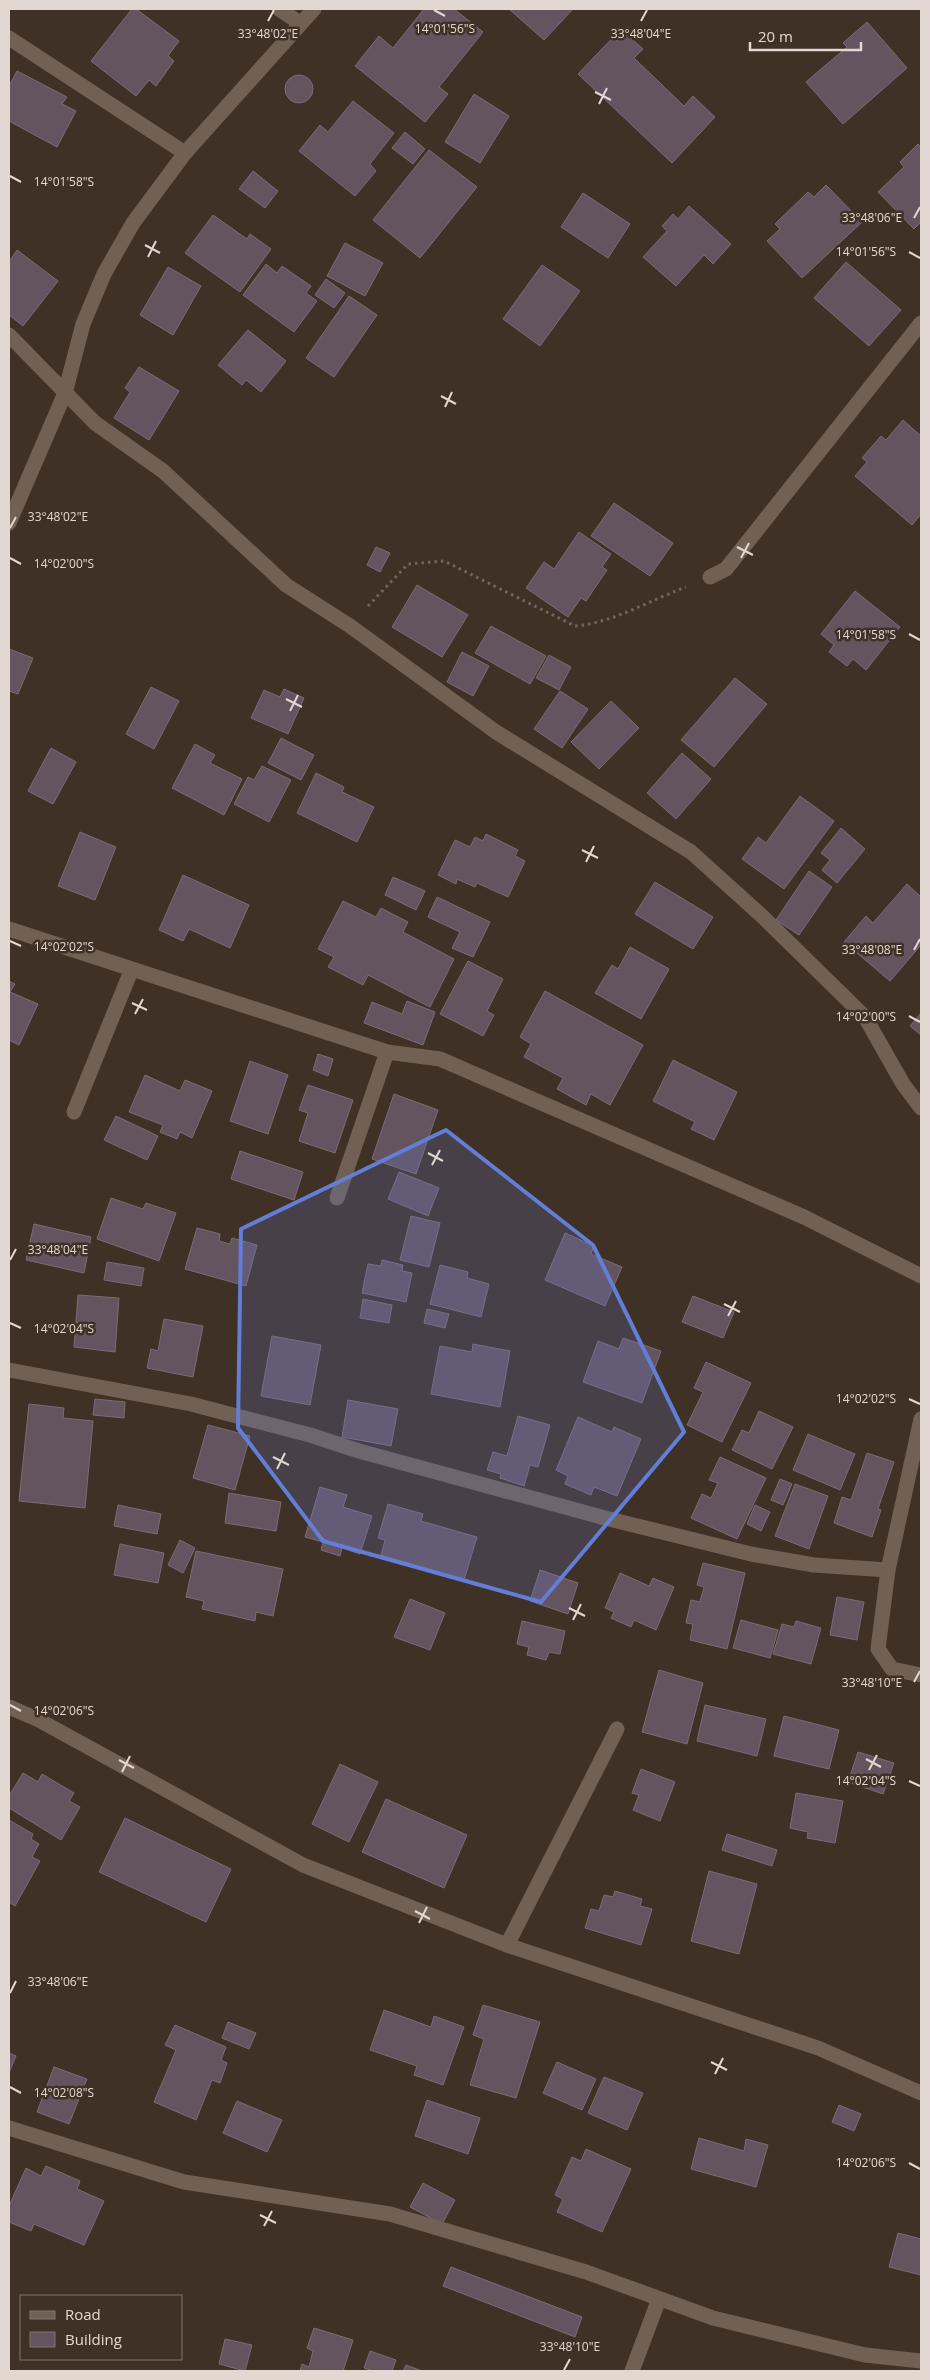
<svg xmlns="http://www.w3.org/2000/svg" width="930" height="2380" viewBox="0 0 930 2380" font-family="'Open Sans',sans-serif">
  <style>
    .building { fill: #645460; stroke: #7c6b77 }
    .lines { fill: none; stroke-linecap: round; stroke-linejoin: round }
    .path { stroke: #73665c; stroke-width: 3; stroke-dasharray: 2.5 4; stroke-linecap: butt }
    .lane { stroke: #716155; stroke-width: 15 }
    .street { stroke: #716155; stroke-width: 15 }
    .marked { fill: #627ed6; fill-opacity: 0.2; stroke: #627ed6; stroke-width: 4; stroke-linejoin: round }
    .ticks { fill: none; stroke: #e2d8d1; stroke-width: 2 }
    .ticks-label { font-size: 12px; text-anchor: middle; fill: #e2d8d1; stroke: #403126; stroke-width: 5; stroke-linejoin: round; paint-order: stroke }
  </style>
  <rect width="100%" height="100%" fill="#403126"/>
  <!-- building -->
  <g class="building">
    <path d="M132,9H136L179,41L168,56L174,61L156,86L149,80L136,96L91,61Z"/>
    <path d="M424,9H454L483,32L439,87L448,94L425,122L355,66L379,36L393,48Z"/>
    <path d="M509,9H573L544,40Z"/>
    <path d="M867,22L907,68L843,124L806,82L847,47L843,43Z"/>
    <path d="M621,29L643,49L634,58L684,106L693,96L715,117L672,163L578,74Z"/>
    <path d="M17,71L67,97L62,104L76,111L57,147L9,121V86Z"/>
    <circle cx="299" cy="89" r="14"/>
    <path d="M474,94L509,116L480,163L445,142Z"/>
    <path d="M353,101L394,133L370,164L376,171L355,196L299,151L320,125L328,132Z"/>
    <path d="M405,132L425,149L413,164L392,148Z"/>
    <path d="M918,144L921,148V222L914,229L878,192L904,167L900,162Z"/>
    <path d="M429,150L477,187L420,258L373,220Z"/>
    <path d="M253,171L278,191L265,208L239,189Z"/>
    <path d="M826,185L862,222L802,278L767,241L780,229L775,224L808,192L814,197Z"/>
    <path d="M583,193L630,224L608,258L561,227Z"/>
    <path d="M689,206L731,244L713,264L704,255L676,286L643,257L667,231L662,226L673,214L678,219Z"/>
    <path d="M213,215L247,239L250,234L271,249L240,292L185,253Z"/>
    <path d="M345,243L383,263L365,296L327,276Z"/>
    <path d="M17,250L58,281L23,326L9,315V262Z"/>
    <path d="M846,262L901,310L869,346L814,298Z"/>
    <path d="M266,264L277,273L282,266L311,286L306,293L317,301L294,332L243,295Z"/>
    <path d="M542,265L580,291L540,346L503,319Z"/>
    <path d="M168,267L201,286L173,335L140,315Z"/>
    <path d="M326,279L345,293L334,308L315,295Z"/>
    <path d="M349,296L377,315L334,377L306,358Z"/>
    <path d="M248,330L286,361L261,392L246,380L242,385L218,365Z"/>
    <path d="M139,367L179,391L149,440L114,418L130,392L125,388Z"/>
    <path d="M903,420L921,436V514L912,525L855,476L867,462L862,458L881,436L886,440Z"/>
    <path d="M614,503L673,543L650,576L591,536Z"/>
    <path d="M579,532L611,554L602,567L607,570L586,601L581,598L568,617L526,588L544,562L554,569Z"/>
    <path d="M376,547L390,553L380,572L367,565Z"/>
    <path d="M417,585L468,615L442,657L392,627Z"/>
    <path d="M855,591L900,627L866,670L853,659L847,666L829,652L834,645L821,634Z"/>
    <path d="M491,626L546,656L530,684L475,653Z"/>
    <path d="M9,649L33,658L18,694L9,691Z"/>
    <path d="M462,652L489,666L473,696L447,682Z"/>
    <path d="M549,655L571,667L559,690L536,678Z"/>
    <path d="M735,678L767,704L714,767L681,740Z"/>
    <path d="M151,687L179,701L154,749L126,734Z"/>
    <path d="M284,689L304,698L288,734L251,718L264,690L280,697Z"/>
    <path d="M560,691L588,709L562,748L534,729Z"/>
    <path d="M611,701L639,728L599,769L571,742Z"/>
    <path d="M281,738L314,755L301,780L268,763Z"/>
    <path d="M195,744L215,755L210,763L242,779L224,815L172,788Z"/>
    <path d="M51,748L76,762L53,804L28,791Z"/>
    <path d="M682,753L711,779L676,819L647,793Z"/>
    <path d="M262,766L291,780L269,822L234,804L248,777L254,780Z"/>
    <path d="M316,773L344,787L342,792L374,807L357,842L297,813Z"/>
    <path d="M800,796L834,821L784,889L742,859L758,837L766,843Z"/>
    <path d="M841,828L865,849L837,883L822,870L830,860L821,853Z"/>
    <path d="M80,832L116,847L95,900L58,886Z"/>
    <path d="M486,834L518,850L515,856L525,861L508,897L477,883L475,887L457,879L456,884L438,875L455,840L470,847L475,837L483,841Z"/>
    <path d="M809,871L832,887L799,935L776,920Z"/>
    <path d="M183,875L249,905L230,948L189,929L183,941L159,930Z"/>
    <path d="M393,877L425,891L416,910L385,895Z"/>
    <path d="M655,882L713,917L693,949L635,914Z"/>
    <path d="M907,884L921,897V945L890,981L844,942L866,916L873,923Z"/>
    <path d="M437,897L490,922L473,957L452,948L460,932L428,917Z"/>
    <path d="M343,901L376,917L381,908L408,922L403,932L454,959L430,1007L368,975L363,985L328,967L334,957L318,949Z"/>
    <path d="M630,947L669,969L641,1019L595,993L612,965L618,969Z"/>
    <path d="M468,961L503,979L487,1011L494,1015L483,1036L440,1014Z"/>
    <path d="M9,981L15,984L10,992L38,1004L19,1045L9,1040Z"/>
    <path d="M545,991L643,1045L610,1105L591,1094L586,1105L557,1089L563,1078L524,1057L531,1044L520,1037Z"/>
    <path d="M407,1001L435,1012L423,1045L364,1023L372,1002L402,1014Z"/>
    <path d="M921,1013V1035L910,1026Z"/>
    <path d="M318,1054L333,1059L328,1076L313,1070Z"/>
    <path d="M673,1060L737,1092L714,1140L691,1129L695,1122L653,1101Z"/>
    <path d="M250,1061L288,1075L268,1134L230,1121Z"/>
    <path d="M145,1075L180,1091L185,1080L212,1091L192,1138L180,1132L177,1139L160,1132L163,1125L129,1112Z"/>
    <path d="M308,1085L353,1100L335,1153L299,1141L308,1113L299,1110Z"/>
    <path d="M394,1094L438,1110L416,1174L372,1159Z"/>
    <path d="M116,1116L158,1136L147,1160L104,1140Z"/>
    <path d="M240,1151L303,1172L294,1200L231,1179Z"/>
    <path d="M399,1172L439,1188L428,1216L388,1199Z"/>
    <path d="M111,1198L143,1209L146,1203L176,1213L159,1261L97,1239Z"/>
    <path d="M411,1216L440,1223L429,1267L400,1260Z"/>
    <path d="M34,1224L91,1237L84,1273L26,1260Z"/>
    <path d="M197,1228L220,1234L219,1241L230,1244L232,1238L257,1245L246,1286L185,1269Z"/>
    <path d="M565,1233L594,1246L591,1254L622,1267L605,1306L545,1280Z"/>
    <path d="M382,1260L403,1265L402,1271L412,1273L406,1302L362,1293L368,1264L381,1266Z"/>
    <path d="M107,1262L144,1268L141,1286L104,1280Z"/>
    <path d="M440,1265L468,1272L467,1278L489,1284L481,1317L430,1304Z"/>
    <path d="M78,1295L119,1298L115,1352L74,1347Z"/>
    <path d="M693,1296L734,1312L723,1338L682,1322Z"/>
    <path d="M363,1299L392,1305L389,1323L360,1318Z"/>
    <path d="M427,1309L449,1314L445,1328L424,1323Z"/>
    <path d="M164,1319L203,1326L193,1377L147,1368L151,1349L158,1351Z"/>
    <path d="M272,1336L321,1345L310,1405L261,1396Z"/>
    <path d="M623,1338L661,1351L642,1403L583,1382L598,1341L619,1349Z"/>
    <path d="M473,1344L510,1351L500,1407L431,1394L440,1346L472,1352Z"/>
    <path d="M706,1362L751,1383L722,1442L687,1425L703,1392L694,1388Z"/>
    <path d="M95,1399L125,1402L124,1418L93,1415Z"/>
    <path d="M348,1400L398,1409L391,1446L342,1437Z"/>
    <path d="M29,1404L64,1408L63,1418L93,1421L85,1508L19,1501Z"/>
    <path d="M759,1411L793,1427L772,1469L732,1450L742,1430L749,1433Z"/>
    <path d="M518,1416L550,1425L538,1467L530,1465L524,1486L500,1478L501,1474L487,1470L493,1452L507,1456Z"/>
    <path d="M578,1417L612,1432L614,1427L641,1439L617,1496L594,1487L591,1495L565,1484L568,1476L556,1470Z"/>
    <path d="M208,1425L250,1436L235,1490L193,1478Z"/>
    <path d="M808,1434L855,1454L840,1490L793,1470Z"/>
    <path d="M867,1453L894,1462L878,1509L881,1510L872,1537L834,1523L842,1497L851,1500Z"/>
    <path d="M720,1457L766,1478L737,1539L691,1518L702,1494L711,1498L718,1483L709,1480Z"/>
    <path d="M780,1479L792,1484L783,1505L771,1500Z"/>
    <path d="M795,1484L828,1496L809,1549L775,1536Z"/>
    <path d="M320,1487L347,1495L343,1507L372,1516L360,1554L342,1548L340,1556L321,1550L323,1542L305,1537Z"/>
    <path d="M229,1493L281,1502L276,1531L225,1523Z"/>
    <path d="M388,1504L423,1514L421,1521L477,1537L464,1580L381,1555L385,1540L378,1538Z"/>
    <path d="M118,1505L161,1514L157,1534L114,1526Z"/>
    <path d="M755,1505L770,1512L761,1531L747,1524Z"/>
    <path d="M180,1540L195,1548L183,1573L168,1565Z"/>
    <path d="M120,1544L164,1553L158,1583L114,1575Z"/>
    <path d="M196,1551L283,1569L273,1616L256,1612L255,1621L202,1609L204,1601L186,1597Z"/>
    <path d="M703,1563L745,1573L727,1649L690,1640L693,1624L686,1623L691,1600L700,1602L704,1587L697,1585Z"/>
    <path d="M540,1570L578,1583L568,1614L530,1601Z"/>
    <path d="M620,1573L649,1586L653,1578L674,1587L656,1630L634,1620L631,1627L611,1618L614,1612L605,1608Z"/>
    <path d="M837,1597L864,1602L857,1640L830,1635Z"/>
    <path d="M410,1599L445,1613L430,1650L394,1637Z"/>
    <path d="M741,1620L778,1630L770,1658L733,1648Z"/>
    <path d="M522,1621L565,1631L560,1654L549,1652L546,1660L527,1655L529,1647L517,1644Z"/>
    <path d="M796,1621L821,1628L811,1664L773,1654L782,1624L794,1627Z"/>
    <path d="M659,1670L703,1683L687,1744L642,1732Z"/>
    <path d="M705,1705L766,1719L757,1756L697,1741Z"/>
    <path d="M784,1716L839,1730L829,1769L774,1756Z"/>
    <path d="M858,1752L894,1763L883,1794L848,1782Z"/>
    <path d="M340,1764L378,1782L349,1842L312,1824Z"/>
    <path d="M641,1769L675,1782L660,1821L633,1810L639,1795L632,1793Z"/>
    <path d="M23,1773L38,1782L42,1774L74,1793L69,1801L80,1807L61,1840L9,1808V1796Z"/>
    <path d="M796,1793L843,1801L835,1843L807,1838L808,1832L790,1828Z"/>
    <path d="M386,1799L467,1835L444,1888L362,1852Z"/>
    <path d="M125,1818L231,1869L206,1922L99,1872Z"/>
    <path d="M9,1820L33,1834L31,1839L39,1844L32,1857L40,1861L15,1906L9,1902Z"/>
    <path d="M727,1834L777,1850L772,1866L722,1850Z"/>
    <path d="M709,1871L757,1884L739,1954L691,1941Z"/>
    <path d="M615,1891L642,1899L640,1906L652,1909L641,1945L585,1928L591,1909L599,1911L604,1895L613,1897Z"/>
    <path d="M483,2005L540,2022L516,2098L470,2085L484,2039L473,2035Z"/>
    <path d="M384,2010L431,2027L434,2016L464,2027L443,2085L414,2075L417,2066L370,2050Z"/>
    <path d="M228,2022L256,2033L249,2049L222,2038Z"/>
    <path d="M175,2025L226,2047L221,2060L227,2063L220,2083L212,2080L196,2120L154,2102L176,2050L165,2045Z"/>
    <path d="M9,2053L16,2056L9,2073Z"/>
    <path d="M557,2062L596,2079L582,2110L543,2093Z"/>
    <path d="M54,2067L87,2079L69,2124L37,2112Z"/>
    <path d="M604,2077L643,2093L627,2130L588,2113Z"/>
    <path d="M427,2100L480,2118L468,2154L415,2136Z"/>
    <path d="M237,2101L282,2120L267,2152L223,2133Z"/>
    <path d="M839,2105L861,2114L854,2131L832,2122Z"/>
    <path d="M699,2138L744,2151L746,2139L768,2145L756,2187L691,2169Z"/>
    <path d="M586,2149L631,2169L602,2232L557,2212L563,2199L555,2195L572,2157L581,2161Z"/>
    <path d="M46,2166L80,2181L77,2189L104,2201L84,2245L34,2224L31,2231L9,2222V2206L26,2168L41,2176Z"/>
    <path d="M423,2183L455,2200L442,2224L410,2207Z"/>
    <path d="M898,2233L921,2239V2275L889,2267Z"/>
    <path d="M451,2267L582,2317L575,2337L443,2286Z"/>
    <path d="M314,2328L353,2340L343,2371H300L302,2364L309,2367L313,2351L307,2348Z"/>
    <path d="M225,2339L252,2345L245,2371L219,2364Z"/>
    <path d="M370,2351L396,2360L392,2371H373L364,2368Z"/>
    <path d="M406,2365L422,2371H403Z"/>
  </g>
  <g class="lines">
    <!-- path -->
    <path class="path" d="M368,606L408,564L444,561L575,626C613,623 650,600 686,587"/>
    <!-- lane -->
    <path class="lane" d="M74,1112L131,971"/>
    <!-- street -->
    <g class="street">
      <path d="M279,9L300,23"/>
      <path d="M9,38L185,153"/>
      <path d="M9,335L95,423L163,471L286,585L350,626L496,732L691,852L763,917L865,1017L903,1084L921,1108"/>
      <path d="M9,523L65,393L83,324L104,274L133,223L185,153L314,9"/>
      <path d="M710,577L726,569L921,323"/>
      <path d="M9,929L387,1052L440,1059L804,1217L921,1276"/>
      <path d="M337,1198L387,1052"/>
      <path d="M9,1370L191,1404L310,1435L359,1451L605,1518L751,1554L814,1565L888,1570"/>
      <path d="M921,1419L888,1570L878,1649L892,1669L921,1675"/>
      <path d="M9,1707L37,1719L303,1865L507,1945L818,2048L921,2093"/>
      <path d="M507,1945L617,1729"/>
      <path d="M9,2128L184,2182L390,2214L586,2272L713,2318L865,2355L921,2361"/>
      <path d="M632,2371L659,2299"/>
    </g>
  </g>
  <!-- marked area -->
  <path class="marked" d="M446,1130L593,1245L684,1432L541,1602L323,1541L238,1428L241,1229Z"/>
  <!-- ticks -->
  <path class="ticks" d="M434,10L445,16M268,21L274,10M641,21L647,10M595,92L611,100M599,104L607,88M10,176L21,182M914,218L920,207M145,245L160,253M909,252L920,258M148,257L156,241M441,396L456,404M445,407L452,392M10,528L16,517M737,547L753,555M10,558L21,564M741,558L749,543M909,634L920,640M286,699L302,707M290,711L298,695M582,850L598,858M586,862L594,846M10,941L21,946M914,950L920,939M132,1003L147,1010M135,1014L143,999M909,1016L920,1022M428,1153L443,1161M432,1165L440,1150M10,1260L16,1249M724,1304L740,1312M728,1316L736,1301M10,1323L21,1328M909,1399L920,1404M273,1457L289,1465M277,1469L285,1453M569,1608L585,1616M573,1620L581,1604M914,1682L920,1671M10,1705L21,1711M866,1759L881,1767M119,1760L134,1768M869,1770L877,1755M122,1772L130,1756M909,1781L920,1786M415,1911L430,1919M419,1923L427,1907M10,1993L16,1981M711,2062L727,2070M715,2074L723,2058M10,2087L21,2093M909,2163L920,2169M260,2215L276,2223M264,2226L272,2211M564,2370L570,2359"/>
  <g class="ticks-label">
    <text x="445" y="33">14°01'56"S</text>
    <text x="268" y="38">33°48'02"E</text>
    <text x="641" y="38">33°48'04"E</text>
    <text x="64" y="186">14°01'58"S</text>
    <text x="872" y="222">33°48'06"E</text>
    <text x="866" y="256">14°01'56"S</text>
    <text x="58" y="521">33°48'02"E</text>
    <text x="64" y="568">14°02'00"S</text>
    <text x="866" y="639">14°01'58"S</text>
    <text x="64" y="951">14°02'02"S</text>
    <text x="872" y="954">33°48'08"E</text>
    <text x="866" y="1021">14°02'00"S</text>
    <text x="58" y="1254">33°48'04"E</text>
    <text x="64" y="1333">14°02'04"S</text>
    <text x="866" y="1403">14°02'02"S</text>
    <text x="872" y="1687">33°48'10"E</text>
    <text x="64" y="1715">14°02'06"S</text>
    <text x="866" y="1785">14°02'04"S</text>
    <text x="58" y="1986">33°48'06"E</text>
    <text x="64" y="2097">14°02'08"S</text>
    <text x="866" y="2167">14°02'06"S</text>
    <text x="570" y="2351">33°48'10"E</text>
  </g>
  <!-- border -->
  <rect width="930" height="2380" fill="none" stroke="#e2d8d1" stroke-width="20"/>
  <!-- legend -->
  <rect x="20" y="2295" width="162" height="65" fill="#403126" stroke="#81746a"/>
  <rect x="30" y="2311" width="25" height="8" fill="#716155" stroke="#81746a"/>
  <text x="65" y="2320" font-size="15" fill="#e2d8d1">Road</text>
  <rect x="30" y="2332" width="25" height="15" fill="#645460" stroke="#81746a"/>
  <text x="65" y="2345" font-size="15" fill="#e2d8d1">Building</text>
  <!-- scale -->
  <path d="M750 42v8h111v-8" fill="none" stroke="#e2d8d1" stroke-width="2.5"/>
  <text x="758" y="42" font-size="15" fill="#e2d8d1" stroke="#403126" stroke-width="4" paint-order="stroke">20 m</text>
</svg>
